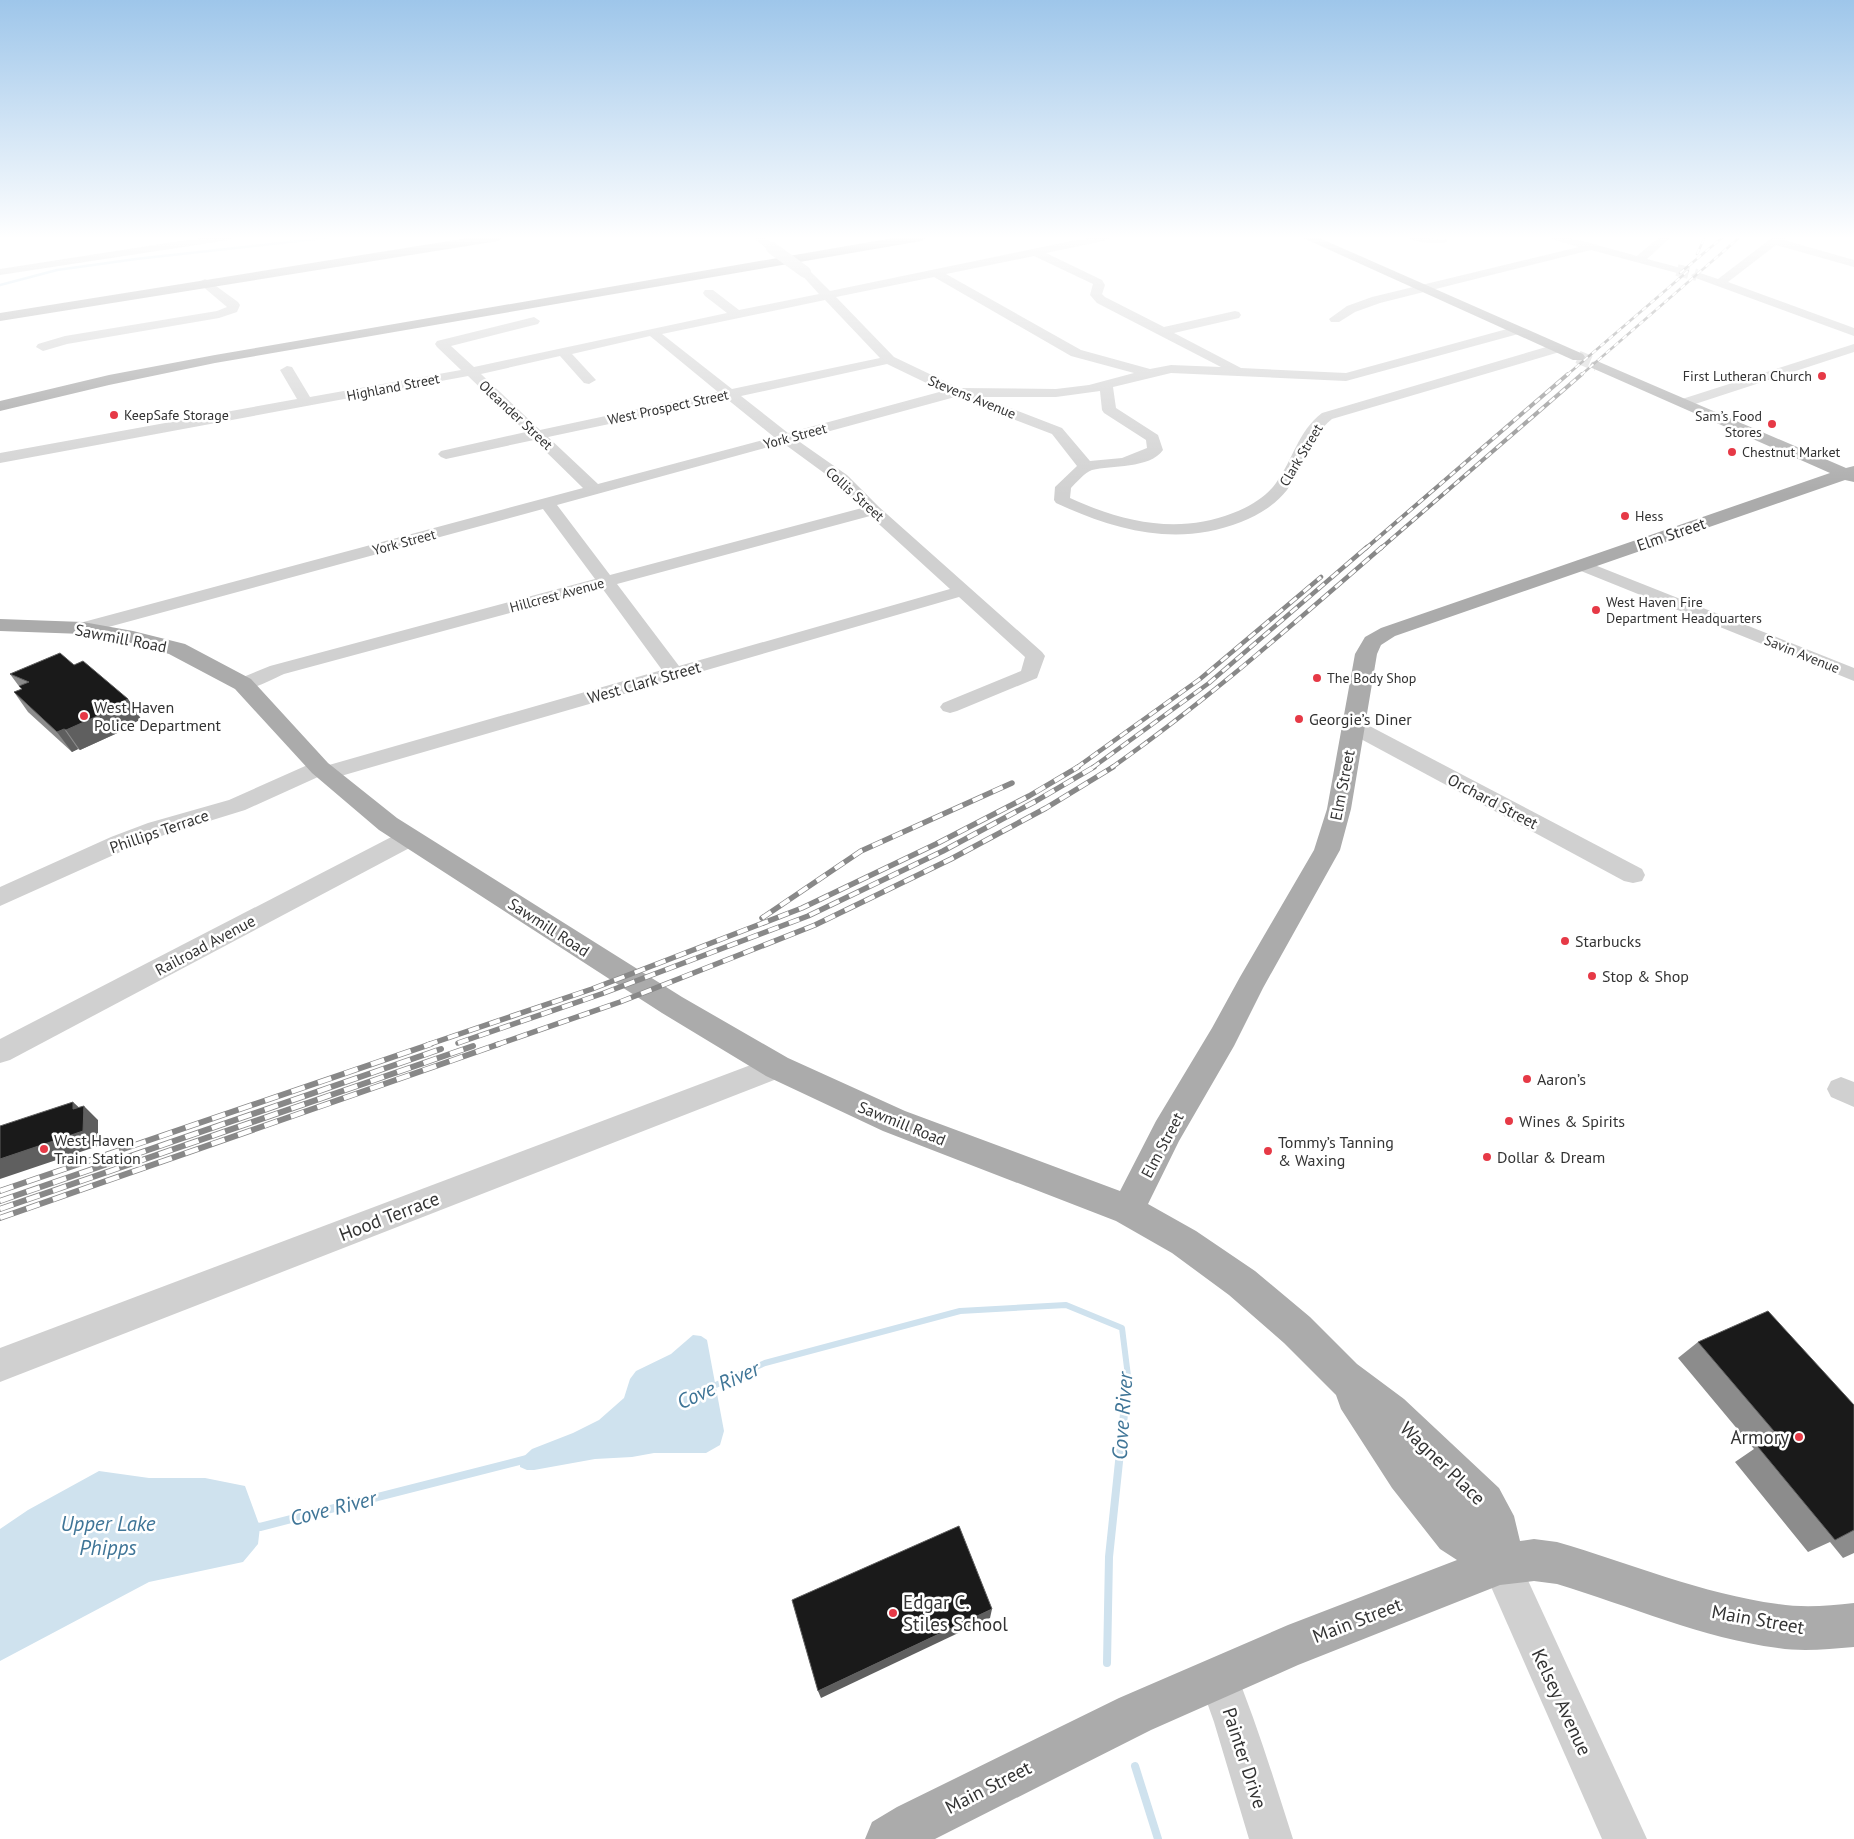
<svg xmlns="http://www.w3.org/2000/svg" width="1854" height="1839" viewBox="0 0 1854 1839" font-family="'PT Sans',sans-serif">
  <style>
    .water { fill: #cfe2ee }
    .lines { fill: none; stroke-linecap: round; stroke-linejoin: round }
    .stream-far2 { stroke: #cfe2ee; stroke-width: 2.5 }
    .stream-far1 { stroke: #cfe2ee; stroke-width: 6 }
    .stream { stroke: #cfe2ee; stroke-width: 8 }
    .minor-tunnel { stroke: #d6d6d6; stroke-width: 12; stroke-dasharray: 12 6; stroke-linecap: butt }
    .major-tunnel { stroke: #d6d6d6; stroke-width: 13; stroke-dasharray: 13 7; stroke-linecap: butt }
    .minor { fill: #d0d0d0; fill-rule: evenodd }
    .major { fill: #ababab; fill-rule: evenodd }
    .highway { fill: #9a9a9a; fill-rule: evenodd }
    .rail-far4-casing { stroke: #888; stroke-width: 2.5 }
    .rail-far3-casing { stroke: #888; stroke-width: 4 }
    .rail-far2-casing { stroke: #888; stroke-width: 4.5 }
    .rail-far1-casing { stroke: #888; stroke-width: 5.5 }
    .rail-casing { stroke: #888; stroke-width: 6 }
    .rail-far4 { stroke: #fff; stroke-width: 2; stroke-dasharray: 5.5; stroke-linecap: butt }
    .rail-far3 { stroke: #fff; stroke-width: 2.5; stroke-dasharray: 7; stroke-linecap: butt }
    .rail-far2 { stroke: #fff; stroke-width: 3; stroke-dasharray: 9; stroke-linecap: butt }
    .rail-far1 { stroke: #fff; stroke-width: 4; stroke-dasharray: 11; stroke-linecap: butt }
    .rail { stroke: #fff; stroke-width: 4.5; stroke-dasharray: 14; stroke-linecap: butt }
    .minor-bridge { stroke: #d0d0d0; stroke-width: 12 }
    .wall { fill: #8c8c8c }
    .shaded-wall { fill: #5f5f5f }
    .building { fill: #1a1a1a; stroke: #5f5f5f }
    .poi-dot { fill: #e63946; stroke: #fff; stroke-width: 2 }
    .labels { text-anchor: middle; dominant-baseline: central; stroke-width: 5; stroke-linejoin: round; paint-order: stroke }
    .far-poi-label { font-size: 14px; fill: #333; stroke: #fff; text-anchor: start }
    .far-street-label { font-size: 14px; fill: #333; stroke: #fff }
    .street-label { font-size: 16px; fill: #333; stroke: #fff }
    .poi-label { font-size: 16px; fill: #333; stroke: #fff; text-anchor: start }
    .near-street-label { font-size: 19px; fill: #333; stroke: #fff }
    .near-poi-label { font-size: 19px; fill: #333; stroke: #fff; text-anchor: end }
    .near-water-label { font-size: 21px; font-style: italic; fill: #3f7597; stroke: #fff }
  </style>
  <rect width="100%" height="100%" fill="#fff"/>
  <!-- water -->
  <g class="water">
    <path d="M693,1335L701,1336L707,1340L724,1431L720,1445L706,1453H654L632,1457L595,1459L534,1470H527L520,1467V1460L532,1449L573,1433L599,1420L624,1398L630,1379L636,1371L671,1354Z"/>
    <path d="M99,1471L149,1478H205L245,1486L260,1527L258,1544L243,1562L149,1582L0,1661V1529L28,1510Z"/>
  </g>
  <g class="lines">
    <!-- stream-far2 -->
    <path class="stream-far2" d="M0,285L57,270L136,259L334,237"/>
    <!-- stream-far1 -->
    <path class="stream-far1" d="M709,1388L765,1363L960,1311L1066,1305L1122,1328L1128,1376L1126,1396"/>
    <!-- stream -->
    <g class="stream">
      <path d="M254,1526L260,1527L527,1459"/>
      <path d="M1107,1663L1109,1557L1126,1395"/>
      <path d="M1135,1766L1158,1839"/>
    </g>
    <!-- minor-tunnel -->
    <path class="minor-tunnel" d="M1677,270L1697,275"/>
    <!-- major-tunnel -->
    <path class="major-tunnel" d="M1578,357L1597,365"/>
    <!-- minor -->
    <g class="minor">
      <path d="M206,237H234L229,240L0,275V269Z"/>
      <path d="M753,237H765L778,248L772,251L768,250Z"/>
      <path d="M1091,237H1113L1108,240L1046,253L1102,280L1105,285L1102,294L1105,297L1164,327L1235,311L1239,312L1241,315L1239,318L1174,333L1241,368L1346,373L1518,326L1524,330L1522,333L1346,381L1171,373L1113,387L1116,408L1158,435L1163,450C1150,469 1111,465 1092,470C1085,472 1076,483 1071,488L1070,498C1122,522 1178,535 1233,513C1249,507 1266,497 1276,483C1293,460 1298,431 1322,413L1553,345L1558,344L1565,348L1563,351L1332,419C1309,437 1305,467 1287,490C1275,505 1259,515 1241,522C1178,547 1116,531 1056,503L1054,500L1055,487L1077,466L1052,434L955,397L797,440L847,475L879,507L1042,652L1045,656L1037,678L957,711L950,713L943,711L940,707L943,703L1021,671L1025,657L959,597L334,778L326,780L318,777L245,810L164,835L127,849L0,906V887L111,837L148,823L229,800L312,763L320,761L329,765L662,670L602,588L284,674C270,680 251,692 236,688L233,684L236,680L270,666L595,579L543,509L90,632L83,634L76,632L74,628L76,624L583,488L534,440L446,459L441,457L438,454L441,451L526,432L468,376L0,463V453L297,399L280,370L287,366L292,367L310,397L461,370L437,347L435,344L437,341L534,317L540,321L538,324L451,346L474,367L727,313L705,296L703,293L705,290H713L739,310L819,294L799,272L805,269L809,270L830,291ZM1034,256L1093,284L1090,295L1097,303L1221,367L1171,365L1150,369L1081,350L946,274ZM934,277L1071,356L1134,373L1089,385L1056,389L959,388L894,357L836,297ZM825,300L880,358L732,389L662,334ZM650,336L718,392L540,430L481,374L560,356L584,383L589,384L596,380L572,354ZM887,364L943,391L788,433L741,396ZM1100,391L1102,410L1104,413L1146,440L1147,448L1122,458L1090,461L1062,428L982,397H1056ZM727,399L774,437L598,484L548,437ZM783,443L835,481L862,508L610,575L557,505ZM870,516L950,589L679,666L617,584Z"/>
      <path d="M1406,237L1447,239L1448,241C1443,246 1412,242 1406,237Z"/>
      <path d="M1550,237H1568L1637,256L1659,237H1671L1647,259L1681,268L1683,270L1677,273L1591,250L1380,303L1355,312L1339,322H1331L1329,319L1347,306L1372,297L1579,247L1551,239Z"/>
      <path d="M1773,237H1788L1784,240L1854,260V267L1776,245L1728,282L1854,328V336L1693,277L1691,275L1697,272L1718,279Z"/>
      <path d="M205,279L209,281L238,302L240,305L237,312L219,318L67,344L43,351L36,347L38,344L65,336L217,311L227,307L201,285L199,283L201,281Z"/>
      <path d="M1854,344V352L1689,406H1679L1677,403L1679,400Z"/>
      <path d="M1582,560L1854,668V681L1576,569L1573,565L1576,561Z"/>
      <path d="M1353,720L1360,721L1642,869L1645,875L1642,881L1633,883L1624,881L1346,731L1343,726L1346,721Z"/>
      <path d="M409,830L417,832L421,838L417,844L10,1060L0,1063V1039L401,832Z"/>
      <path d="M777,1055L787,1059L791,1067L787,1075L0,1382V1348Z"/>
      <path d="M1841,1077L1854,1082V1107L1831,1097L1827,1089L1831,1081Z"/>
      <path d="M1500,1545L1514,1550L1647,1839H1602L1481,1564L1486,1550Z"/>
      <path d="M1218,1657L1232,1663C1256,1720 1274,1780 1293,1839H1249L1214,1722L1198,1677L1204,1663Z"/>
    </g>
    <!-- major -->
    <g class="major">
      <path d="M474,237H504L498,241L0,321V313Z"/>
      <path d="M1301,237H1317L1583,354L1585,357L1583,360H1573Z"/>
      <path d="M1597,361L1846,468L1854,466V482L1845,480L1395,636L1381,645L1377,654L1351,809L1340,850L1263,988L1234,1046L1179,1141L1148,1204L1196,1231L1255,1271L1310,1317L1357,1364L1404,1399L1499,1488L1514,1516L1520,1541L1534,1539L1557,1542C1630,1563 1702,1594 1778,1604C1803,1608 1828,1606 1854,1603V1647C1828,1649 1803,1652 1778,1648C1702,1638 1630,1606 1557,1584L1534,1581L1500,1585L1298,1665L1151,1730L935,1839H865L872,1822L897,1807L1119,1698L1288,1625L1457,1560L1440,1549L1392,1488L1341,1409L1336,1395L1284,1343L1229,1295L1172,1253L1116,1221L883,1131L766,1076L662,1013L379,830L312,773L235,689L169,654L131,643L83,634L0,631V619L83,622L133,631L185,644L251,679L328,763L397,818L682,997L788,1058L905,1111L1120,1191L1156,1121L1212,1028L1240,977L1314,850L1327,809L1355,654L1365,637L1381,628L1830,473L1592,368L1590,365L1592,362Z"/>
    </g>
    <!-- highway -->
    <path class="highway" d="M899,237H927L921,241L215,363L109,385L0,411V401L109,375L215,355Z"/>
    <!-- rail-far4 casing -->
    <g class="rail-far4-casing">
      <g id="rail-far4">
        <path d="M1697,254L1705,237"/>
        <path d="M1680,273L1723,237"/>
        <path d="M1567,375L1688,271"/>
        <path d="M1581,375L1740,237"/>
      </g>
    </g>
    <!-- rail-far3 casing -->
    <g class="rail-far3-casing">
      <g id="rail-far3">
        <path d="M1365,549L1568,374"/>
        <path d="M1380,549L1582,374"/>
      </g>
    </g>
    <!-- rail-far2 casing -->
    <g class="rail-far2-casing">
      <g id="rail-far2">
        <path d="M1076,768L1200,679L1321,577"/>
        <path d="M1092,768L1209,683L1367,547"/>
        <path d="M1111,768C1208,700 1293,624 1382,547"/>
      </g>
    </g>
    <!-- rail-far1 casing -->
    <g class="rail-far1-casing">
      <g id="rail-far1">
        <path d="M762,918L861,851L1012,783"/>
        <path d="M458,1043L604,993L808,916L943,851L1036,801L1094,767"/>
        <path d="M427,1045L592,989L802,908L936,844L1029,796L1078,767"/>
        <path d="M496,1045L620,1002L815,925L951,859L1046,808L1113,767"/>
      </g>
    </g>
    <!-- rail casing -->
    <g class="rail-casing">
      <g id="rail">
        <path d="M0,1191L431,1044"/>
        <path d="M0,1201L441,1049"/>
        <path d="M0,1209L473,1046"/>
        <path d="M0,1218L499,1044"/>
      </g>
    </g>
    <!-- rail-far4 -->
    <use href="#rail-far4" class="rail-far4"/>
    <!-- rail-far3 -->
    <use href="#rail-far3" class="rail-far3"/>
    <!-- rail-far2 -->
    <use href="#rail-far2" class="rail-far2"/>
    <!-- rail-far1 -->
    <use href="#rail-far1" class="rail-far1"/>
    <!-- rail -->
    <use href="#rail" class="rail"/>
    <!-- minor-bridge -->
    <path class="minor-bridge" d="M772,248L805,272"/>
  </g>
  <!-- wall -->
  <g class="wall">
    <path d="M74,665L128,699L141,719L134,723L135,725L80,750L78,749L72,752L28,712L14,692L21,689L10,674Z"/>
    <path d="M1698,1342L1854,1405V1553L1843,1558L1830,1542L1808,1552L1735,1462L1754,1449L1678,1358Z"/>
  </g>
  <!-- shaded-wall -->
  <g class="shaded-wall">
    <path d="M128,699L141,719L134,723L135,725L80,750L66,730Z"/>
    <path d="M64,729L78,749L72,752L57,732Z"/>
    <path d="M73,1102L84,1112V1106L98,1120V1146L0,1179V1159L73,1109Z"/>
    <path d="M992,1609L990,1618L821,1698L818,1691Z"/>
  </g>
  <!-- building -->
  <g class="building">
    <path d="M60,653L74,665L83,661L128,699L120,703L122,705L66,730L64,729L57,732L14,692L22,689L19,686L29,682L10,674Z"/>
    <path d="M73,1102V1109L84,1106L83,1131L0,1159V1126Z"/>
    <path d="M1768,1311L1854,1405V1530L1835,1540L1758,1447L1779,1437L1698,1342Z"/>
    <path d="M959,1526L992,1609L818,1691L792,1600Z"/>
  </g>
  <!-- sky -->
  <linearGradient id="sky" x2="0" y2="1"><stop stop-color="#9ec6ea"/><stop offset="0.48" stop-color="#fff"/><stop offset="1" stop-color="#fff" stop-opacity="0"/></linearGradient>
  <rect width="1854" height="495" fill="url(#sky)"/>
  <!-- markers -->
  <g class="poi-dot">
    <circle cx="1822" cy="376" r="5"/>
    <circle cx="114" cy="415" r="5"/>
    <circle cx="1772" cy="424" r="5"/>
    <circle cx="1732" cy="452" r="5"/>
    <circle cx="1625" cy="516" r="5"/>
    <circle cx="1596" cy="610" r="5"/>
    <circle cx="1317" cy="678" r="5"/>
    <circle cx="84" cy="716" r="5"/>
    <circle cx="1299" cy="719" r="5"/>
    <circle cx="1565" cy="941" r="5"/>
    <circle cx="1592" cy="976" r="5"/>
    <circle cx="1527" cy="1079" r="5"/>
    <circle cx="1509" cy="1121" r="5"/>
    <circle cx="44" cy="1149" r="5"/>
    <circle cx="1268" cy="1151" r="5"/>
    <circle cx="1487" cy="1157" r="5"/>
    <circle cx="1799" cy="1437" r="5"/>
    <circle cx="893" cy="1613" r="5"/>
  </g>
  <g class="labels">
    <!-- far-poi labels -->
    <g class="far-poi-label">
      <text x="1812" y="376" text-anchor="end">First Lutheran Church</text>
      <text x="124" y="415">KeepSafe Storage</text>
      <text x="1762" y="416" text-anchor="end">Sam’s Food<tspan x="1762" dy="16">Stores</tspan></text>
      <text x="1742" y="452">Chestnut Market</text>
      <text x="1635" y="516">Hess</text>
      <text x="1606" y="602">West Haven Fire<tspan x="1606" dy="16">Department Headquarters</tspan></text>
      <text x="1327" y="678">The Body Shop</text>
    </g>
    <!-- far-street labels -->
    <g class="far-street-label">
      <text transform="translate(393 387) rotate(-11)">Highland Street</text>
      <text transform="translate(972 397) rotate(22)">Stevens Avenue</text>
      <text transform="translate(668 407) rotate(-12)">West Prospect Street</text>
      <text transform="translate(516 415) rotate(43)">Oleander Street</text>
      <text transform="translate(795 436) rotate(-15)">York Street</text>
      <text transform="translate(1301 455) rotate(-59)">Clark Street</text>
      <text transform="translate(855 494) rotate(42)">Collis Street</text>
      <text transform="translate(404 542) rotate(-15)">York Street</text>
      <text transform="translate(557 595) rotate(-15)">Hillcrest Avenue</text>
      <text transform="translate(1802 654) rotate(22)">Savin Avenue</text>
    </g>
    <!-- street labels -->
    <g class="street-label">
      <text transform="translate(1671 534) rotate(-19)">Elm Street</text>
      <text transform="translate(121 638) rotate(11)">Sawmill Road</text>
      <text transform="translate(644 682) rotate(-16)">West Clark Street</text>
      <text transform="translate(1342 785) rotate(-79)">Elm Street</text>
      <text transform="translate(1493 801) rotate(28)">Orchard Street</text>
      <text transform="translate(159 831) rotate(-19)">Phillips Terrace</text>
      <text transform="translate(549 927) rotate(33)">Sawmill Road</text>
      <text transform="translate(205 945) rotate(-28)">Railroad Avenue</text>
      <text transform="translate(902 1123) rotate(22)">Sawmill Road</text>
      <text transform="translate(1162 1145) rotate(-62)">Elm Street</text>
    </g>
    <!-- poi labels -->
    <g class="poi-label">
      <text x="94" y="707">West Haven<tspan x="94" dy="18">Police Department</tspan></text>
      <text x="1309" y="719">Georgie’s Diner</text>
      <text x="1575" y="941">Starbucks</text>
      <text x="1602" y="976">Stop &amp; Shop</text>
      <text x="1537" y="1079">Aaron’s</text>
      <text x="1519" y="1121">Wines &amp; Spirits</text>
      <text x="54" y="1140">West Haven<tspan x="54" dy="18">Train Station</tspan></text>
      <text x="1278" y="1142">Tommy’s Tanning<tspan x="1278" dy="18">&amp; Waxing</tspan></text>
      <text x="1497" y="1157">Dollar &amp; Dream</text>
    </g>
    <!-- near-street labels -->
    <g class="near-street-label">
      <text transform="translate(389 1216) rotate(-21)">Hood Terrace</text>
      <text transform="translate(1443 1463) rotate(44)">Wagner Place</text>
      <text transform="translate(1758 1619) rotate(10)">Main Street</text>
      <text transform="translate(1357 1620) rotate(-21)">Main Street</text>
      <text transform="translate(1562 1702) rotate(65)">Kelsey Avenue</text>
      <text transform="translate(1245 1758) rotate(72)">Painter Drive</text>
      <text transform="translate(988 1787) rotate(-27)">Main Street</text>
    </g>
    <!-- near-poi labels -->
    <g class="near-poi-label">
      <text x="1789" y="1437">Armory</text>
      <text x="903" y="1602" text-anchor="start">Edgar C.<tspan x="903" dy="22">Stiles School</tspan></text>
    </g>
    <!-- near-water labels -->
    <g class="near-water-label">
      <text transform="translate(718 1385) rotate(-24)">Cove River</text>
      <text transform="translate(1122 1416) rotate(-86)">Cove River</text>
      <text transform="translate(333 1508) rotate(-14)">Cove River</text>
      <text x="108" y="1523">Upper Lake<tspan x="108" dy="24">Phipps</tspan></text>
    </g>
  </g>
</svg>
